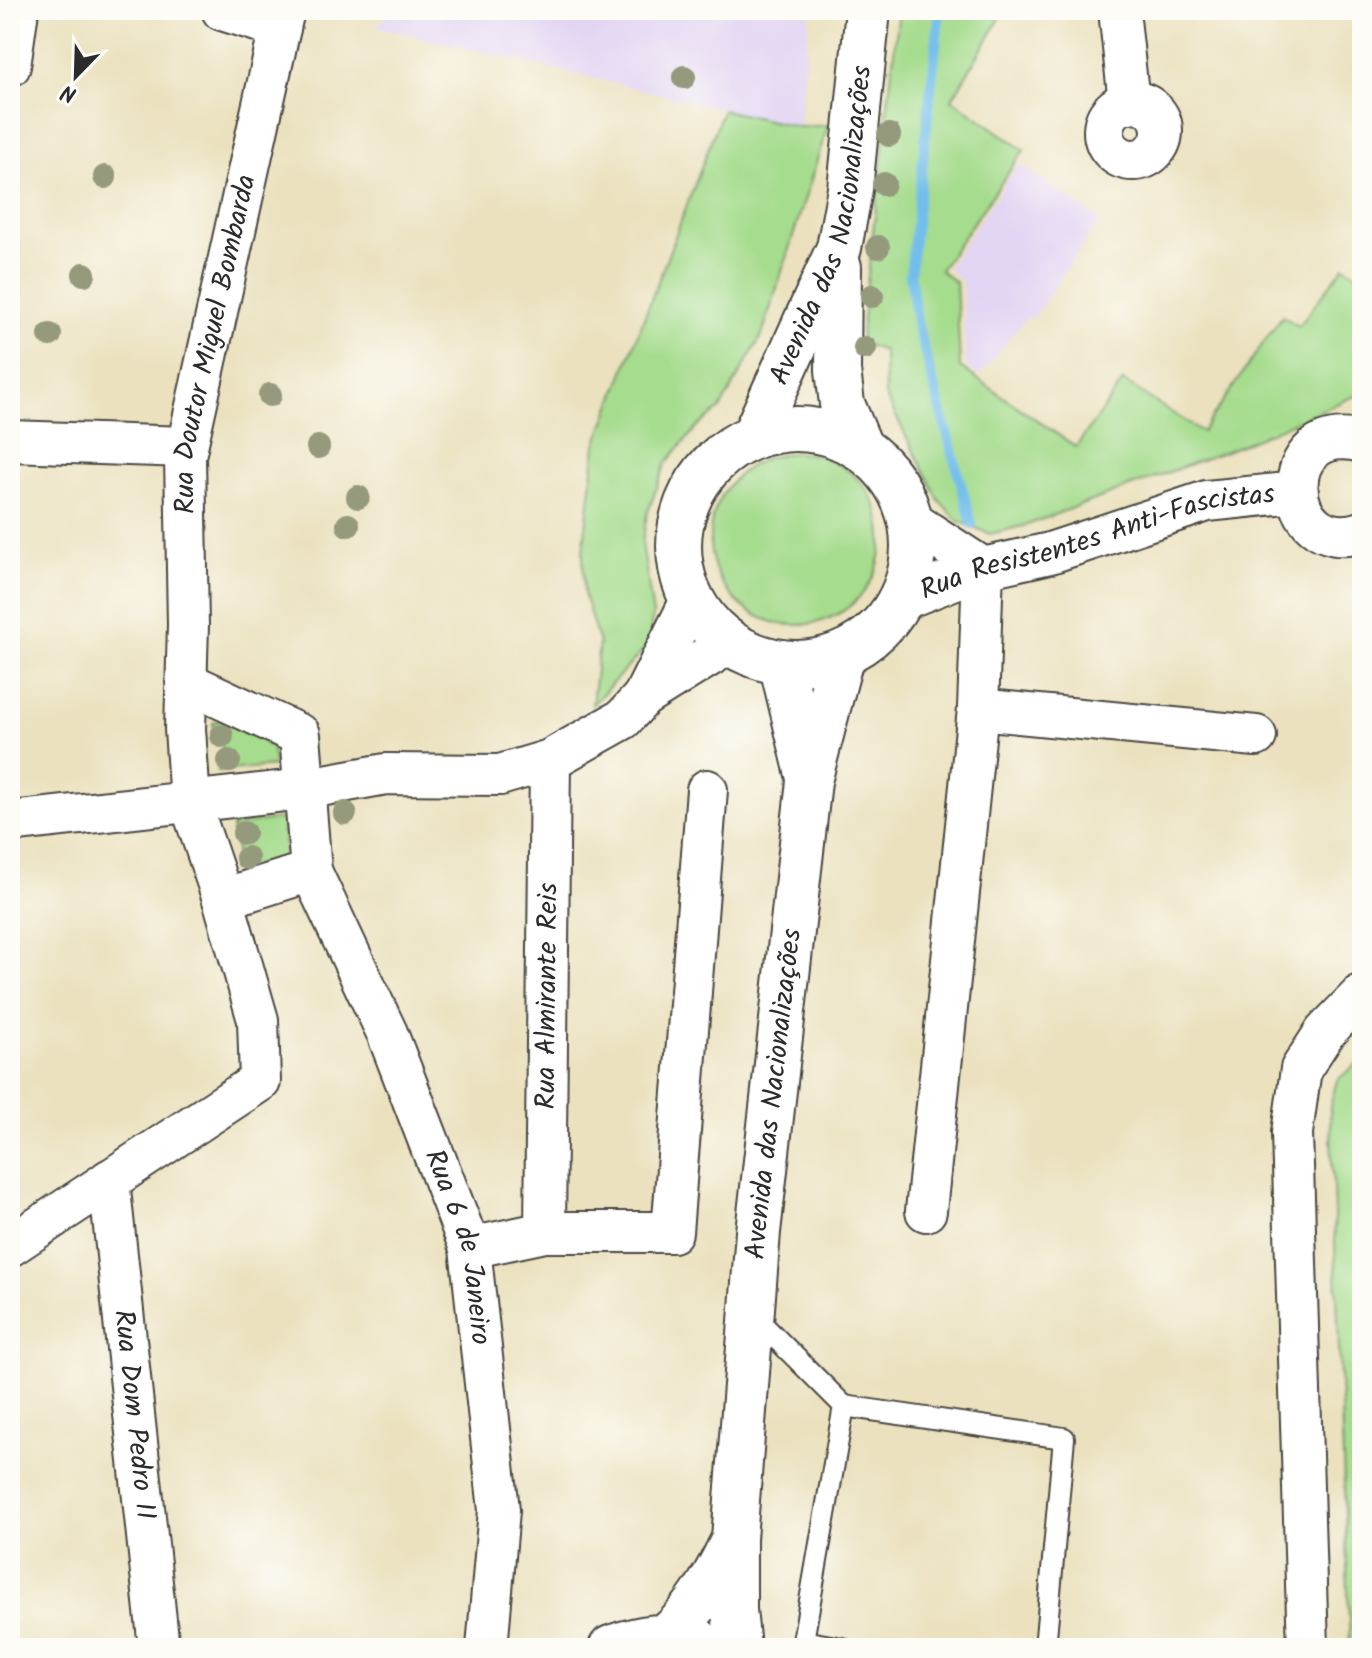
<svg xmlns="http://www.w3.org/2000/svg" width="1372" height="1658" viewBox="0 0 1372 1658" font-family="Kalam,sans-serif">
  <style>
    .built { fill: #e2d4f3 }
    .grass { fill: #a5dc8d; stroke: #68845c; stroke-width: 2 }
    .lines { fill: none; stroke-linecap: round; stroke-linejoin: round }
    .stream { stroke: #71beeb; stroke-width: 10 }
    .service-casing { stroke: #484641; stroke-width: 24 }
    .minor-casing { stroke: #484641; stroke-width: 44 }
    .tertiary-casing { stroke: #484641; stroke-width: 48 }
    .service { stroke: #fff; stroke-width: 20 }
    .minor { stroke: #fff; stroke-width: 40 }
    .tertiary { stroke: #fff; stroke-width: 44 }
    .tree { fill: #969a7d }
    .labels { text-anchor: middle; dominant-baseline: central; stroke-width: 7; stroke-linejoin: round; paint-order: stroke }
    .street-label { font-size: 28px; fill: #2b2b2b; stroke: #fdfcf7 }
  </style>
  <rect width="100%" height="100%" fill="#fdfcf7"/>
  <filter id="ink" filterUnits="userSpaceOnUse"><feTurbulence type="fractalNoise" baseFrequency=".0125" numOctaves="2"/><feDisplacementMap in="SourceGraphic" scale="16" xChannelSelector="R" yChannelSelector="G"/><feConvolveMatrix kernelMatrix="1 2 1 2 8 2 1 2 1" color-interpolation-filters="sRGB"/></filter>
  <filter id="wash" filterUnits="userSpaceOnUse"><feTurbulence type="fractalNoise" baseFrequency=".006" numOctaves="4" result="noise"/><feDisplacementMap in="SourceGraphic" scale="32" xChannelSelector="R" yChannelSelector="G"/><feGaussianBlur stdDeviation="1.8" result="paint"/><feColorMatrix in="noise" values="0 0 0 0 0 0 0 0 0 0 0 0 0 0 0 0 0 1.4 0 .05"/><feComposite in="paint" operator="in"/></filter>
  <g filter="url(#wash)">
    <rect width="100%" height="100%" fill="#ebe1be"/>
    <!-- built -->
    <g class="built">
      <path d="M391,10H810L799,127L377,27Z"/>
      <path d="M1018,164L1100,220L1032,320L1027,317L979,376L966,367L962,282L947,268Z"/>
    </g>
    <!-- grass -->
    <g class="grass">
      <path d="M899,10H1005L952,99L1024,150L940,270L956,283L960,367L1076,447L1123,381L1202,432L1282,316L1299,326L1344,266L1362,278V393L1231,449L1027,525L990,534L958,521L939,500L885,395L884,351L860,343Z"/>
      <path d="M723,110L799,127L828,125L762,335L720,409L697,427L666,463L647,514L642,543L653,615L648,645L592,705L599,643L584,594L583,552L596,445Z"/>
      <circle cx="796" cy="539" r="86"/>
      <path d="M220,720L271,744L275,766L218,771L217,757L224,756L221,741H213V723Z"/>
      <path d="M280,819L283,824L285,857L239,870L232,826Z"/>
      <path d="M1362,1060V1648H1350L1330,1106L1337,1080Z"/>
    </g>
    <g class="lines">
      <!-- stream -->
      <path class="stream" d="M940,10L910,275L918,327L972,524"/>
    </g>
  </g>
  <g filter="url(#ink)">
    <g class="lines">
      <!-- service casing -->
      <g class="service-casing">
        <g id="service">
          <path d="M754,1316L844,1406L803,1641L842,1648"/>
          <path d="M844,1406L1064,1438L1045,1648"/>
        </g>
      </g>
      <!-- minor casing -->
      <g class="minor-casing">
        <g id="minor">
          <path d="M222,10L280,28"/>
          <path d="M1119,10L1129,103"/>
          <path d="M10,66L18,10"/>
          <circle cx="1133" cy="131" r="29"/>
          <path d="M10,441L187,447"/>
          <path d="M1362,442C1272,419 1280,558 1362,532"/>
          <path d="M911,521L983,568"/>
          <path id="s1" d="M901,600L983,568L1050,553L1207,501L1296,492"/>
          <path id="s2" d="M186,682L300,735L311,871L223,899L190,802L185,729L188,625L185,456L284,10"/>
          <path d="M643,697L730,643"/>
          <path d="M978,709L1256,736"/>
          <path d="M10,822L303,789L386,774L500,775L550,760L623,719L643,697L691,600"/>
          <path id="s3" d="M311,871L387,1033L470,1248L499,1510L487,1648"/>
          <path id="s4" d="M109,1180L159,1648"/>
          <path d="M926,1211L978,709L983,568"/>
          <path id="s5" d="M545,1232L550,760"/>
          <path d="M10,1246L260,1081L258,1020L223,899"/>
          <path d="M470,1248L545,1232H672L707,790"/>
          <path d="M1308,1648L1292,1133L1301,1069L1325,1032L1362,994"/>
        </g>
      </g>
      <!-- tertiary casing -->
      <g class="tertiary-casing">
        <g id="tertiary">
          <path d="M839,267L838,370L842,404L860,447"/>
          <circle cx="796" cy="546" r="117"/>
          <path id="s6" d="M755,434L839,248L850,189L868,10"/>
          <path d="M781,662L808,774"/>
          <path d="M669,1635C697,1608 714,1580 731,1545"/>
          <path d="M611,1648C642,1636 665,1634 698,1641"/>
          <path id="s7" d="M738,1648L734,1610V1539L758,1232L809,781L842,654"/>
        </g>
      </g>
      <!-- service -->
      <use href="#service" class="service"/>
      <!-- minor -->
      <use href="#minor" class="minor"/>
      <!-- tertiary -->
      <use href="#tertiary" class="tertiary"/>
    </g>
    <!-- trees -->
    <g class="tree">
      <circle cx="684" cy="77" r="12"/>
      <circle cx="889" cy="135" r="12"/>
      <circle cx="105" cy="177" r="12"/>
      <circle cx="884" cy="184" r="12"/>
      <circle cx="878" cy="247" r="12"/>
      <circle cx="84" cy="274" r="12"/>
      <circle cx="872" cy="296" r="12"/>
      <circle cx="50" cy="335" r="12"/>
      <circle cx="865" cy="348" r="12"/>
      <circle cx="270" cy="395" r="12"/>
      <circle cx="318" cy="447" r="12"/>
      <circle cx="358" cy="497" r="12"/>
      <circle cx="348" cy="525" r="12"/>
      <circle cx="222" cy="736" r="12"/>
      <circle cx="229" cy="761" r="12"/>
      <circle cx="345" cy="813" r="12"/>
      <circle cx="244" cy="833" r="12"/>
      <circle cx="247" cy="858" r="12"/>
    </g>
  </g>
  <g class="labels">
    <!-- street labels -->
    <g class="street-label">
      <text stroke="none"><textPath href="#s6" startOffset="222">Avenida das Nacionalizações</textPath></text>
      <text stroke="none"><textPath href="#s2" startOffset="918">Rua Doutor Miguel Bombarda</textPath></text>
      <text stroke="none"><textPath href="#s1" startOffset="206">Rua Resistentes Anti-Fascistas</textPath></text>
      <text stroke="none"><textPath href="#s5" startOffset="236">Rua Almirante Reis</textPath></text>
      <text stroke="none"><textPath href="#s7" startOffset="556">Avenida das Nacionalizações</textPath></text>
      <text stroke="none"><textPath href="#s3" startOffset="406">Rua 6 de Janeiro</textPath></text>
      <text stroke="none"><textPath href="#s4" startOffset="236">Rua Dom Pedro II</textPath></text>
    </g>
  </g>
  <!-- margin -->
  <rect width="1372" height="1658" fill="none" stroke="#fdfcf7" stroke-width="40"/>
  <!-- north arrow -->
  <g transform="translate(76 76) rotate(203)" stroke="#fdfcf7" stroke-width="6" paint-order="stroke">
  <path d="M0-6L14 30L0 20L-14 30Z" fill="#2b2b2b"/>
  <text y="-12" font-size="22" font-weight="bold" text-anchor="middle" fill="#2b2b2b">N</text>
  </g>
</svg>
